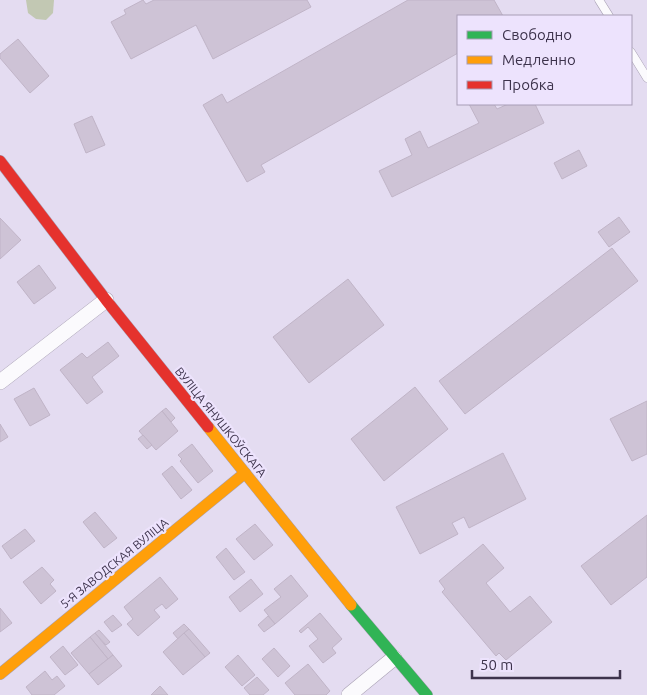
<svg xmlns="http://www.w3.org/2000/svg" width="647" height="695" viewBox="0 0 647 695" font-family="Ubuntu,sans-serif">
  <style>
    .green { fill: #c2c8b3 }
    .building { fill: #cec3d6; stroke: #c0b4c7 }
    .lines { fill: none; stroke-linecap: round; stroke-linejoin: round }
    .lane-casing { stroke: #a8a0b3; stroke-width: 9 }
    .street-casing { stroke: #a8a0b3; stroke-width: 16 }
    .fast-casing { stroke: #a8a0b3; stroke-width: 12 }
    .slow-casing { stroke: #a8a0b3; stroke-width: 12 }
    .jam-casing { stroke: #a8a0b3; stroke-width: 12 }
    .lane { stroke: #fbfafd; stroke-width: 8 }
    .street { stroke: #fbfafd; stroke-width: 15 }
    .fast { stroke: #30b455; stroke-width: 11 }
    .slow { stroke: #ff9f0a; stroke-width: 11 }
    .jam { stroke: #e5322d; stroke-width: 11 }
    .labels { text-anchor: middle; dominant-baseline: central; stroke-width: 4.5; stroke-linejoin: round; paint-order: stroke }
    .street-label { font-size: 12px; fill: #3d334c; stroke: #ede3fd }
  </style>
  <rect width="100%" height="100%" fill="#e4dcf1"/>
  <!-- green -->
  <path class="green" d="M26,0H54L53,13L46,20L36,19L28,13Z"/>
  <!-- building -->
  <g class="building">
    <path d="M143,0L146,4L154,0H307L311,7L213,59L196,25L131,59L111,22L126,14L124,10Z"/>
    <path d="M408,0H494L503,16H458V53L261,165L265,172L247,182L203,105L222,94L227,103Z"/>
    <path d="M18,39L49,76L30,93L0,58V54Z"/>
    <path d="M469,104H494L497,109L508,104H535L544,123L392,197L379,171L412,155L405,139L420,131L428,148L479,123Z"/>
    <path d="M92,116L105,145L86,153L74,124Z"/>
    <path d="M579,150L587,166L562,179L554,163Z"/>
    <path d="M619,217L630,232L609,247L598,232Z"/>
    <path d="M0,218L21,240L0,259Z"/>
    <path d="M612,248L638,281L465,414L439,381Z"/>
    <path d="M39,265L56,288L34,304L17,282Z"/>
    <path d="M348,279L384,325L309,383L273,337Z"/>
    <path d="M108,342L119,356L92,377L103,392L87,404L60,370L82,353L87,358Z"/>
    <path d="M415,387L448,429L384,481L351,439Z"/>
    <path d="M34,388L50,415L30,426L14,399Z"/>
    <path d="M647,401V454L632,461L610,419Z"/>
    <path d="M166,408L175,418L171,422L162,411Z"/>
    <path d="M162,411L178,431L156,450L139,431Z"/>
    <path d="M0,424L8,437L0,442Z"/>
    <path d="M143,435L152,445L147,449L138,439Z"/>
    <path d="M192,444L213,471L198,483L180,461L182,459L178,455Z"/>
    <path d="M503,453L526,499L469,528L464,517L452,523L458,534L420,554L396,507Z"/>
    <path d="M172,466L192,490L181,499L162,474Z"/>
    <path d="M95,512L117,538L104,548L83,522Z"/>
    <path d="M647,515V577L611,605L581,566Z"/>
    <path d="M255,524L273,545L254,560L236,539Z"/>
    <path d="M25,529L35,541L11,559L2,546Z"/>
    <path d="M483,544L504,568L486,583L510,612L530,596L552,622L506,660L499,653L496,656L442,592L445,589L439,581Z"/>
    <path d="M226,548L245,572L234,580L216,557Z"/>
    <path d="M42,567L54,580L50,584L56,591L41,604L23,582Z"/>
    <path d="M291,575L308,596L275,624L264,610L281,597L274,589Z"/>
    <path d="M160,577L178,599L166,609L162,604L154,610L160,617L138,636L127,624L133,619L124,607Z"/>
    <path d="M251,579L263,594L240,612L229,597Z"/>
    <path d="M0,608L12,623L0,632Z"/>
    <path d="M320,613L342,639L332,648L336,653L323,663L309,646L318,639L308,627L301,633L299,631Z"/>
    <path d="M113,615L122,625L112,632L104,622Z"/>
    <path d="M268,616L275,624L264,632L258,625Z"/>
    <path d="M184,624L189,629L178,639L173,633Z"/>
    <path d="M189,629L210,653L205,657L184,633Z"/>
    <path d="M99,630L110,642L106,645L95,633Z"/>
    <path d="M95,633L113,655L108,659L90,637Z"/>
    <path d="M184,633L205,657L183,675L163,652Z"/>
    <path d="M90,637L108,659L89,674L71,653Z"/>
    <path d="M63,646L78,665L65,675L50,657Z"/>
    <path d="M274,648L290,666L278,677L262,659Z"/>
    <path d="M113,655L122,666L98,685L89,674Z"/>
    <path d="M238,655L255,675L242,686L225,667Z"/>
    <path d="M308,664L330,691L326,695H295L285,683Z"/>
    <path d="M45,671L52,680L57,676L65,686L54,695H32L26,687Z"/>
    <path d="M257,677L269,690L263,695H250L244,688Z"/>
    <path d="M160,686L168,695H151Z"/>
  </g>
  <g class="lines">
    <!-- lane casing -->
    <g class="lane-casing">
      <g id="lane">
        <path d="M599,0L609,16"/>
        <path d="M631,52L647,78"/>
      </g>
    </g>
    <!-- street casing -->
    <g class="street-casing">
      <g id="street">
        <path d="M0,382L106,300"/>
        <path d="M349,695L394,658"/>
      </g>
    </g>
    <!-- fast casing -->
    <g class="fast-casing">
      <path id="fast" d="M351,605L427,695"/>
    </g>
    <!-- slow casing -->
    <g class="slow-casing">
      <g id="slow">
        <path d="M208,427L351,605"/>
        <path d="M0,674L245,473"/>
      </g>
    </g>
    <!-- jam casing -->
    <g class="jam-casing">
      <path id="jam" d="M0,161L106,300L208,427"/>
    </g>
    <!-- lane -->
    <use href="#lane" class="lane"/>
    <!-- street -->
    <use href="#street" class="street"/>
    <!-- fast -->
    <use href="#fast" class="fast"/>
    <!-- slow -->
    <use href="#slow" class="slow"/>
    <!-- jam -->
    <use href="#jam" class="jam"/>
  </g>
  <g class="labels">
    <!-- street labels -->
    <g class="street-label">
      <text transform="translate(221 422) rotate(51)">ВУЛІЦА ЯНУШКОЎСКАГА</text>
      <text transform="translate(114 563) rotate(-39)">5-Я ЗАВОДСКАЯ ВУЛІЦА</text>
    </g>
  </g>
  <!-- legend -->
  <rect x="457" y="15" width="175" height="90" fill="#ede3fd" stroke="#a79db6"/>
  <rect x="467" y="31" width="25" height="8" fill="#30b455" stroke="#a79db6"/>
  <text x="502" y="40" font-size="15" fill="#3d334c">Свободно</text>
  <rect x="467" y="56" width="25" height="8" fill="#ff9f0a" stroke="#a79db6"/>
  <text x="502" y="65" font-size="15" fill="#3d334c">Медленно</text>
  <rect x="467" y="81" width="25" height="8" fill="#e5322d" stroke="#a79db6"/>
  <text x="502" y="90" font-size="15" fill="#3d334c">Пробка</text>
  <!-- scale -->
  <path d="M472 670v8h148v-8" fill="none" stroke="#3d334c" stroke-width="2.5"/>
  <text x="480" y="670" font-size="15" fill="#3d334c" stroke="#ede3fd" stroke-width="4" paint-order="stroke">50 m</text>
</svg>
